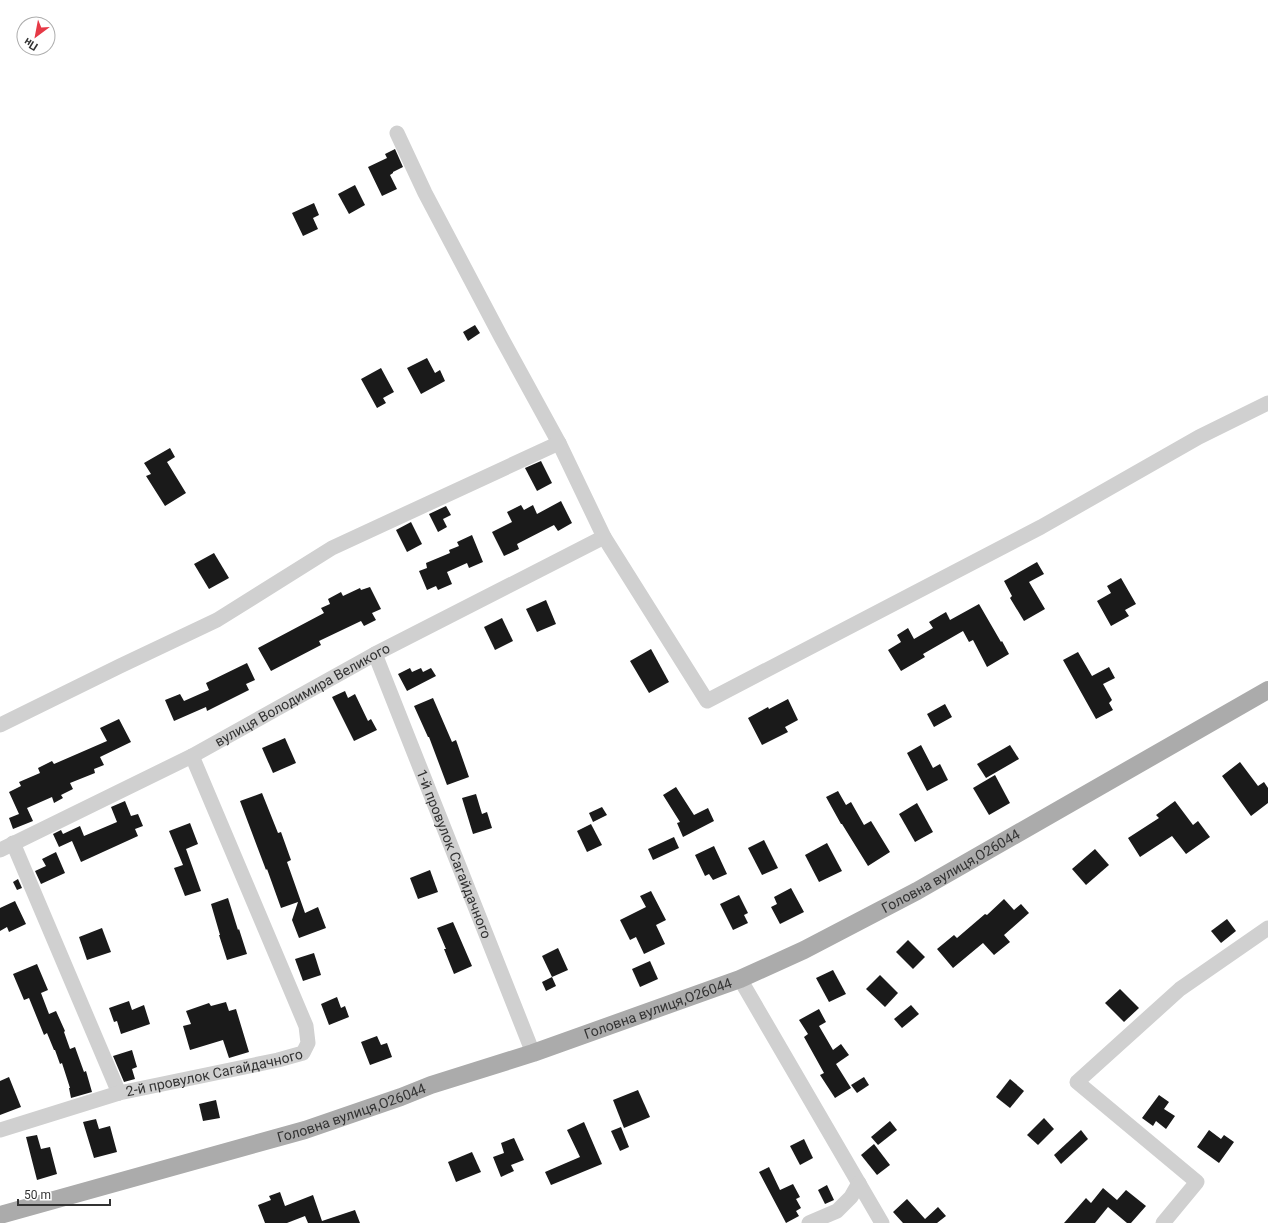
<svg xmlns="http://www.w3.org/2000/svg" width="1268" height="1223" viewBox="0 0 1268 1223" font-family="Roboto,sans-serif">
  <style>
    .building { fill: #1a1a1a }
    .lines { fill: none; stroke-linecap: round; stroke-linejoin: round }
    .minor { stroke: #d0d0d0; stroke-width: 15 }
    .major { stroke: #ababab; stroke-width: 18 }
    .labels { text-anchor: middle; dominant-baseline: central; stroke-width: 4; stroke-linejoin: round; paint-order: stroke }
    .street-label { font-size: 14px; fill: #333; stroke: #fff }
  </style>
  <rect width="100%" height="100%" fill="#fff"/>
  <!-- building -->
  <g class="building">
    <path d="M395,149L403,167L393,172V173L390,175L397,189L382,196L368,167L387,158L385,154Z"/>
    <path d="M355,185L365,205L349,214L338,194Z"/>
    <path d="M314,203L319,215L313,218L318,229L303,236L292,213Z"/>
    <path d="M475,325L480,333L468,341L463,332Z"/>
    <path d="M427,358L435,373L440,370L445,381L421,394L407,368Z"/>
    <path d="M381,368L394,392L383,398L386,403L377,408L361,379Z"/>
    <path d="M170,448L175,457L167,462L186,493L165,506L146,476L151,474L144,463Z"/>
    <path d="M541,461L552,483L537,491L525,468Z"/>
    <path d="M561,501L572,523L558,531L554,525L517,544L519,549L504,556L492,532L512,522L507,512L521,505L524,510L533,505L537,514Z"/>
    <path d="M446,506L451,515L443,519L447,527L438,532L429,514Z"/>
    <path d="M411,522L422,544L407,552L396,530Z"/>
    <path d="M472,535L483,562L469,568L467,563L447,572L452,584L438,590L436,586L427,590L419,571L427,568L426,563L450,553L449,550L459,546L457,542Z"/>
    <path d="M214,553L229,578L209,589L194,564Z"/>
    <path d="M1037,562L1044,574L1029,582L1045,609L1024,621L1010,598L1012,596L1004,581Z"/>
    <path d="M1121,578L1136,604L1125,610L1129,616L1111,626L1097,601L1111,593L1107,586Z"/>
    <path d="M370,587L381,609L372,613L376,620L364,626L361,621L319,641L321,645L271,671L258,648L324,613L321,608L330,604L328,599L341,592L343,596L360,588L361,590Z"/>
    <path d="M546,600L556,624L537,632L526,609Z"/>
    <path d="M979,604L1001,642L1002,641L1009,654L987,667L973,640L969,642L963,631L923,654L925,657L901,671L888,650L901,642L897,635L908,628L914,639L933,628L929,622L946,612L950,620Z"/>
    <path d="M502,618L513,641L495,650L484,627Z"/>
    <path d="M651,649L669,682L649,693L630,661Z"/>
    <path d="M1078,652L1092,676L1109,667L1115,678L1103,684L1112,700L1109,703L1113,710L1096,719L1063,660Z"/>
    <path d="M247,663L255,680L246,684L249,690L207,711L206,707L174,721L165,700L180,694L184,701L209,690L206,683Z"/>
    <path d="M410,668L412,672L421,668L423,672L431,668L436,676L407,691L398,674Z"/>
    <path d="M345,691L348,698L355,694L368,721L371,719L377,730L354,741L332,697Z"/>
    <path d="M433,698L452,742L456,740L469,777L447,785L429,737H428L414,706Z"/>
    <path d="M788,699L798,720L785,727L788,732L762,745L748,718L768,707L769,709Z"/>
    <path d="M945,704L952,717L934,727L927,714Z"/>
    <path d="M119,719L131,742L100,757L104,765L94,769L95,773L70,783L73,789L61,795L63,798L54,803L52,797L27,808L33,821L13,829L9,818L19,814L9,792L21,786L19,782L40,773L38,768L52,761L54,764L107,741L100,728Z"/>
    <path d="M285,738L296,763L273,773L262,748Z"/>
    <path d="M921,745L933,768L940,764L948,780L927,791L907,753Z"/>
    <path d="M1010,745L1019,759L986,778L977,764Z"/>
    <path d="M1240,762L1258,786L1264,782L1268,788V803L1251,816L1222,776Z"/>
    <path d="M995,775L1010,803L989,815L973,788Z"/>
    <path d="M676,787L694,815L708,808L714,821L683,837L677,823L680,822L663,795Z"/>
    <path d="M838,791L846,805L851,802L864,825L871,821L890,852L868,866L842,824H841L826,797Z"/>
    <path d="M262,793L278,833L281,832L291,860L287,862L305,913L318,907L326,928L299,938L292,920L298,902L281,908L267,869L266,870L240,801Z"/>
    <path d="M476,794L482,814L487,812L492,828L473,834L462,798Z"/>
    <path d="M125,801L131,816L138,814L143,826L135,829L138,836L81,862L72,841L59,847L53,834L61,830L63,834L80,826L84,836L117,822L111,807Z"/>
    <path d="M1175,801L1193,825L1198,821L1210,837L1186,854L1172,836L1140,857L1128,838L1159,818L1156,815Z"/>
    <path d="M917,803L933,832L915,842L899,814Z"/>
    <path d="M602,807L607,815L593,822L589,813Z"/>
    <path d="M190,823L198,844L186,849L201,891L185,896L174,868L183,865L169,831Z"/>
    <path d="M591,824L602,845L587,852L577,831Z"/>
    <path d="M674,837L679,848L653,860L648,849Z"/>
    <path d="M764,840L778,868L762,875L748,848Z"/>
    <path d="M827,843L842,871L819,882L805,855Z"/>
    <path d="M714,846L727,874L713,880L709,874L705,876L695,855Z"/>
    <path d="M1095,849L1109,865L1086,885L1072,869Z"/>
    <path d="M56,852L65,873L41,884L35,871L46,866L42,859Z"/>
    <path d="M430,870L438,892L418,899L410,878Z"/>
    <path d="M18,879L22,888L17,890L13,882Z"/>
    <path d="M791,888L804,912L780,924L771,907L777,904L774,897Z"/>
    <path d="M651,891L666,920L656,925L665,944L644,954L636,937L630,940L620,920L646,907L640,896Z"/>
    <path d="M739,895L748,913L744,915L748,923L733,930L720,904Z"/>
    <path d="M228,898L238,930L239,929L247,954L227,960L219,935H220L211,904Z"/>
    <path d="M1004,899L1014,910L1021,904L1029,913L1004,935L1010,942L994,955L983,943L953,968L937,949L954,935L957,938L985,914L987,915Z"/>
    <path d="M15,901L26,924L9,932L7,927L0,931V908Z"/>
    <path d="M1227,919L1236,931L1221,943L1211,931Z"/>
    <path d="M453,922L472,966L454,974L444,949H446L437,928Z"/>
    <path d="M102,928L111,952L87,960L79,937Z"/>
    <path d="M908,940L925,957L913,969L896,952Z"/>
    <path d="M558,948L568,970L552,977L542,956Z"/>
    <path d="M314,953L321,975L303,981L295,959Z"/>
    <path d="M650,961L658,979L640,987L632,969Z"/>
    <path d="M37,964L48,990L41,993L49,1014L56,1011L65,1031L64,1032L70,1049L75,1047L84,1072L86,1071L92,1092L71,1098L69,1088H70L62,1063L60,1064L55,1050H54L47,1033L44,1035L29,998L24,1000L13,974Z"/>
    <path d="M833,970L846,994L829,1002L816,978Z"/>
    <path d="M880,975L898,993L885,1007L866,989Z"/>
    <path d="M552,977L556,986L546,991L542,982Z"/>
    <path d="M1120,989L1139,1008L1124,1022L1105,1003Z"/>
    <path d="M337,997L341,1008L345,1006L349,1017L329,1025L321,1004Z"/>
    <path d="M129,1001L132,1010L144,1005L150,1024L121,1034L117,1021L114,1022L109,1008Z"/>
    <path d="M226,1002L229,1011L236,1009L249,1052L229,1058L223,1040L190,1050L183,1026L191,1024L186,1011L209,1003L211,1006Z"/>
    <path d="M911,1005L919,1014L902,1028L894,1019Z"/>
    <path d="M819,1009L826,1022L819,1026L833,1050L841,1044L849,1055L836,1064L851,1088L835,1098L820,1075L824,1073L804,1037L808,1034L799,1020Z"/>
    <path d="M377,1036L381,1045L387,1043L392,1057L370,1065L361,1042Z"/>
    <path d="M132,1050L137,1067L132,1069L135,1079L124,1082L113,1056Z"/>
    <path d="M9,1077L21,1107L0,1115V1081Z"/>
    <path d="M864,1077L869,1085L857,1093L851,1085Z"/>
    <path d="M1010,1079L1024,1091L1010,1108L996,1097Z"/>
    <path d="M638,1090L650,1117L624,1128L613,1100Z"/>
    <path d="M1159,1095L1169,1102L1164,1109L1175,1116L1166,1129L1156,1121L1153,1126L1142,1118Z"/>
    <path d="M216,1100L220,1118L203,1121L199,1104Z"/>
    <path d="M1044,1118L1054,1129L1038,1145L1027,1135Z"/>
    <path d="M96,1119L99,1129L110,1126L117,1152L94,1158L83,1122Z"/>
    <path d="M890,1121L897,1130L878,1145L871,1137Z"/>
    <path d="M584,1122L602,1164L551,1185L545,1172L580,1157L567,1130Z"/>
    <path d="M621,1127L629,1147L620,1151L611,1131Z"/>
    <path d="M1081,1130L1088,1139L1061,1164L1054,1155Z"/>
    <path d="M1209,1130L1221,1139L1224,1135L1234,1142L1219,1163L1197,1147Z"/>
    <path d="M37,1135L41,1149L50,1147L57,1174L37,1180L26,1137Z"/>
    <path d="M514,1138L524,1160L511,1165L514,1171L501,1177L493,1157L504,1153L501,1143Z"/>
    <path d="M804,1139L813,1158L800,1165L790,1146Z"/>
    <path d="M874,1144L890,1165L877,1175L861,1155Z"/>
    <path d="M472,1152L481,1172L456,1182L448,1162Z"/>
    <path d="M769,1167L780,1190L793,1184L800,1197L796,1199L801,1208L796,1211L799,1216L786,1223L759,1172Z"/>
    <path d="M827,1185L834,1200L825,1204L818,1190Z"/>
    <path d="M1103,1188L1117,1200L1126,1190L1146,1206L1131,1223H1127L1108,1207L1095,1223H1064L1086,1198L1091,1203Z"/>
    <path d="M280,1192L285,1206L313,1195L322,1221L355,1210L360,1223H308L305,1216L287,1223H265L258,1205L271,1200L269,1196Z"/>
    <path d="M907,1199L925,1219L938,1207L946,1216L937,1223H903L893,1212Z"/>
  </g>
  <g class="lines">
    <!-- minor -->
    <g class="minor">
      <path d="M397,133L425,193L501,337L559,443L604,537L707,701L1041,527L1199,437L1268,403"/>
      <path id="s1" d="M375,654L533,1053"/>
      <path d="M0,725L120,666L217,620L332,548L559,443"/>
      <path d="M13,843L119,1093"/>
      <path id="s2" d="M0,850L192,756L375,654L604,537"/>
      <path d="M740,979L882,1223"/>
      <path id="s3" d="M0,1130L119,1093L278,1060L303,1053L308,1043L306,1026L192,756"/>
      <path d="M809,1223L837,1211L851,1197L859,1183"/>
      <path d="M1163,1223L1197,1182L1077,1082L1180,989L1268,928"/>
    </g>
    <!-- major -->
    <path class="major" id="s4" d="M0,1215L305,1130L401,1097L431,1085L533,1053L740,979L804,950L917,891L1268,690"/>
  </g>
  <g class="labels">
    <!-- street labels -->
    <g class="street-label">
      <text stroke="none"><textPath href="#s2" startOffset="340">вулиця Володимира Великого</textPath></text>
      <text stroke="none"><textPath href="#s1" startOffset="215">1-й провулок Сагайдачного</textPath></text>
      <text stroke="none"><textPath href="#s4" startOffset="1014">Головна вулиця,О26044</textPath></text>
      <text stroke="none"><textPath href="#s4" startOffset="690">Головна вулиця,О26044</textPath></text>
      <text stroke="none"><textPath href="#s3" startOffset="222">2-й провулок Сагайдачного</textPath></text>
      <text stroke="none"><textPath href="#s4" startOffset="366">Головна вулиця,О26044</textPath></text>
    </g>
  </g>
  <!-- north arrow -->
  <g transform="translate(36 36) rotate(212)"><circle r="19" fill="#ffffff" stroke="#adadad"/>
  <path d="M0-3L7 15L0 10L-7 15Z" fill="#e63946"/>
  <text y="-6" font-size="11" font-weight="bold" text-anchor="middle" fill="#333333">Пн</text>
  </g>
  <!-- scale -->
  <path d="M18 1199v6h92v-6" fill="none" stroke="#333333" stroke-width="2"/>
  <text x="24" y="1199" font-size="12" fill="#333333" stroke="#ffffff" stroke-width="3" paint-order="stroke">50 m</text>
</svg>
